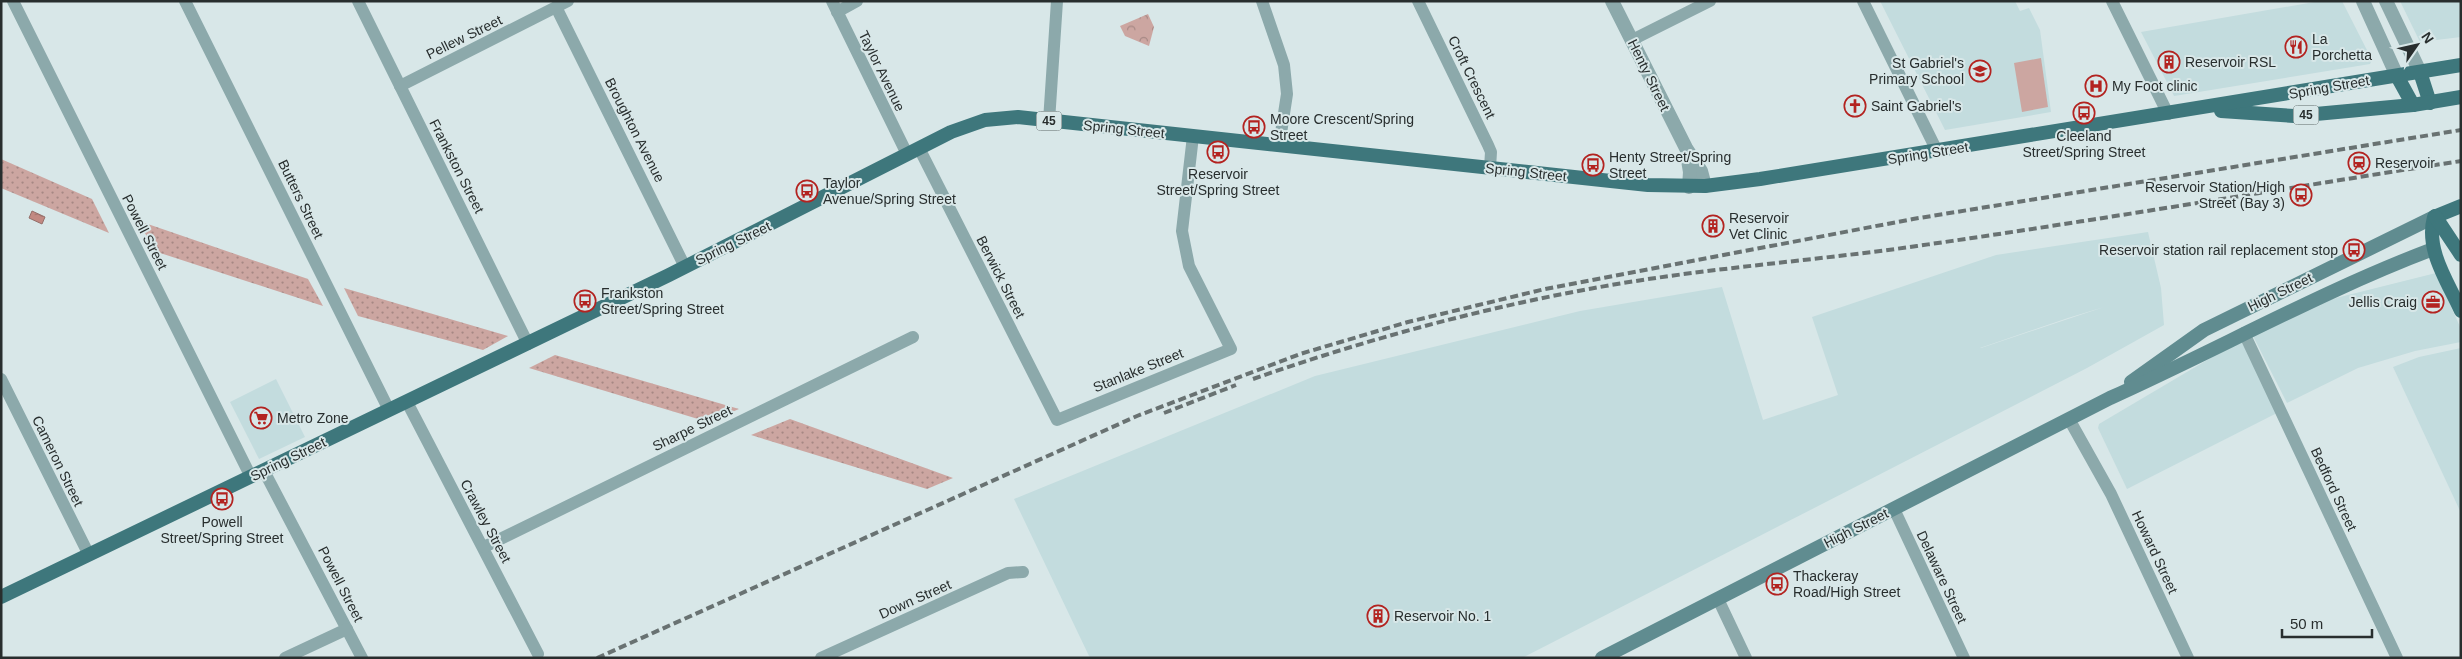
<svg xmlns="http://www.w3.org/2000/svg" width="2462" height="659" viewBox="0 0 2462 659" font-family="Helvetica,sans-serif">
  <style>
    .built { fill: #c3dcde; fill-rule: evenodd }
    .grass { fill: url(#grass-dots) }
    .forest { fill: url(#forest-crowns) }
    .pitch { fill: #cca6a1 }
    .water { fill: url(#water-ripples); stroke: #946e69 }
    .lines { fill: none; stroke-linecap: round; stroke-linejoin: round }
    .minor { stroke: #8ca9ab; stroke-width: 12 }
    .tertiary { stroke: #8ca9ab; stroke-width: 14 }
    .secondary { stroke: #608c90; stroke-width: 14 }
    .primary { stroke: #3e777c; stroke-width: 14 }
    .rail { stroke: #697272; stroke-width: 4; stroke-dasharray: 8 4; stroke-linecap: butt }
    .labels { text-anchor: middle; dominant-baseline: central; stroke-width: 4; stroke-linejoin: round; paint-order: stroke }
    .shield { fill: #d8e7e8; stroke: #5d6666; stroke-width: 1 }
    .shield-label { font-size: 12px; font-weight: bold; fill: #282e2e }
    .street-label { font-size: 14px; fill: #282e2e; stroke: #d8e7e8 }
    .poi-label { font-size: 14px; fill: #282e2e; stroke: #d8e7e8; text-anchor: start }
  </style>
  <defs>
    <pattern id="grass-dots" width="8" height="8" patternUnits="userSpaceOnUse" patternTransform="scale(1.25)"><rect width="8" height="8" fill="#cca6a1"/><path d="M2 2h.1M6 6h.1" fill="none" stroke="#a68884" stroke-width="1.8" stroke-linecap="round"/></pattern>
    <pattern id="forest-crowns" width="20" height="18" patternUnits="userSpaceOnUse" patternTransform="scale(1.25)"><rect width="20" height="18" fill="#cca6a1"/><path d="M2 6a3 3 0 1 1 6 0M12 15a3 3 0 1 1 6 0" fill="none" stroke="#a68884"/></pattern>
    <pattern id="water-ripples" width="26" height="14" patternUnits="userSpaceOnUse" patternTransform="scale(1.25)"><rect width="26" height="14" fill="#c28982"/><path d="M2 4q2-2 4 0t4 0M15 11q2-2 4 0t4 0" fill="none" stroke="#9e706b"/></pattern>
  </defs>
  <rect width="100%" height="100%" fill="#d8e7e8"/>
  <!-- built -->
  <g class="built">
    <path d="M1880,1H2015L2020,11L2029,8L2040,30L2051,112L1945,130Z"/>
    <path d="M2320,1H2342L2372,60L2370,64L2174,96L2141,32Z"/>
    <path d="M2400,1H2461V37L2420,42Z"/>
    <path d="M2148,232L2161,288L2164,325L2087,368L1522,658H1090L1014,499L1315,376L1580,311L1722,287L1763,420L1838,395L1812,317L1996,255ZM2104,307L1981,348H1980L2068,318Z"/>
    <path d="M2436,273L2461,329V342L2415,351L2358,368L2287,403L2253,336L2332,299Z"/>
    <path d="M2241,340L2277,413L2127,489L2098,428L2099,424Z"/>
    <path d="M2461,348V513L2393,367L2419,357Z"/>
    <path d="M276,379L305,437L259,459L230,402Z"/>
  </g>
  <!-- grass -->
  <g class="grass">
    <path d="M1,159L92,199L109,233L1,188Z"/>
    <path d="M139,221L308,279L323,306L154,251Z"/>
    <path d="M344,288L508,336L483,350L358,316Z"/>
    <path d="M555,355L739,409L708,422L529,368Z"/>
    <path d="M790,419L953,478L927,489L751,435Z"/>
  </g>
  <!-- forest -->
  <path class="forest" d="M1148,14L1154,27L1149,46L1125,36L1120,26Z"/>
  <!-- pitch -->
  <path class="pitch" d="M2041,58L2048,107L2022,112L2014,63Z"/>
  <!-- water -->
  <path class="water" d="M32,211L45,217L42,224L29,218Z"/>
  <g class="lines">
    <!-- minor -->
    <g class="minor">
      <path d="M13,1L251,477"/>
      <path d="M185,1L389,410"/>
      <path d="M358,1L528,344"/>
      <path d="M832,1L907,154"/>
      <path d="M1262,1L1284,65L1287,94L1279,146"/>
      <path d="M1418,1L1488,145L1491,152L1490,168"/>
      <path d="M1863,1L1937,151"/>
      <path d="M2112,1L2168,114"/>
      <path d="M556,7L685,267"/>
      <path d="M837,12L857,1"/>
      <path d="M1632,40L1710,1"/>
      <path d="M400,86L568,1"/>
      <path d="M1049,121L1057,1"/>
      <path d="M919,148L1057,420L1231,349L1189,266L1182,231L1193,136"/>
      <path d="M2244,333L2397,658"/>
      <path d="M1,379L89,555"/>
      <path d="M407,402L538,654"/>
      <path d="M2069,419L2111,494L2188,658"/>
      <path d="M264,471L362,658"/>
      <path d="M1894,509L1964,658"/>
      <path d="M484,547L913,337"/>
      <path d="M1718,599L1746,658"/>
      <path d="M285,658L347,629"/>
      <path d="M821,658L1008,573L1023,572"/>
    </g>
    <!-- tertiary -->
    <g class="tertiary">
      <path d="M1612,1L1686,148L1701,171L1705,186"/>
      <path d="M2363,1L2397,76"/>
      <path d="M2386,1L2420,72"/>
      <path d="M1687,154L1690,172L1689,187"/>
    </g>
    <!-- secondary -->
    <g class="secondary">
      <path d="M2131,382L2204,330L2434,217"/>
      <path d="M1602,658L2110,398C2219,349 2322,291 2433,249"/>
    </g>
    <!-- primary -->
    <g class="primary">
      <path d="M2420,72L2430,103"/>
      <path d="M2397,76L2413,105"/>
      <path d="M2221,111L2294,116L2413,105L2461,97"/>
      <path d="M2461,206L2434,217C2425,250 2448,282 2461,311"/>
      <path d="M2435,216L2461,255"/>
      <path d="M1,597L669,275L951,132L985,120L1018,117L1648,185L1705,186L1760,179L2461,65"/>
    </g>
    <!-- rail -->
    <g class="rail">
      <path d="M1253,379C1373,337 1497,304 1623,283C1721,267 1819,260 1917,246C2099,220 2280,189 2461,161"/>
      <path d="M1164,413L1236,385"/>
      <path d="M597,658L1137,416L1300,354L1408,322L1545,289L1913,219L2461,130"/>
    </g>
  </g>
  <!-- icons -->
  <defs>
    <g id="restaurant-ring" transform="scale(1.125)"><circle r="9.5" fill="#d8e7e8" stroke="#b32320" stroke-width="1.5"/><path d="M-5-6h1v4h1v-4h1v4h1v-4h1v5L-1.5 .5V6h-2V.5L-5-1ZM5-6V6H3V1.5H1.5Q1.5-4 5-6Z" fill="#b32320"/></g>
    <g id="building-ring" transform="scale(1.125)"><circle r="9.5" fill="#d8e7e8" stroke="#b32320" stroke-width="1.5"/><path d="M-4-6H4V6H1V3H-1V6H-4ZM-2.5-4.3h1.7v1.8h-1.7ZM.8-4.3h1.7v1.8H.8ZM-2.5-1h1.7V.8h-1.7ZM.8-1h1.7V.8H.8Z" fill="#b32320"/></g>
    <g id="school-ring" transform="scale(1.125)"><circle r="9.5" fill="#d8e7e8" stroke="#b32320" stroke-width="1.5"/><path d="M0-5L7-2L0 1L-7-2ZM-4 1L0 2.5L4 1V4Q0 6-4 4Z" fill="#b32320"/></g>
    <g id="hospital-ring" transform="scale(1.125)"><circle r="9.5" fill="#d8e7e8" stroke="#b32320" stroke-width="1.5"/><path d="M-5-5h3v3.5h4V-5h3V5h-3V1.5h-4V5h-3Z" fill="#b32320"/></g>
    <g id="church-ring" transform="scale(1.125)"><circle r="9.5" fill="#d8e7e8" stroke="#b32320" stroke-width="1.5"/><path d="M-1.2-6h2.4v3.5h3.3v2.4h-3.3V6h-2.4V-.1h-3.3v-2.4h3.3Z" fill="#b32320"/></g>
    <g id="bus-ring" transform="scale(1.125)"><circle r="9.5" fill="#d8e7e8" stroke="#b32320" stroke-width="1.5"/><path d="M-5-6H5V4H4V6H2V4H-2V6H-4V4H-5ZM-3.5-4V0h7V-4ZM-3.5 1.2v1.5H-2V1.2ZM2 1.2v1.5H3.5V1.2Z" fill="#b32320"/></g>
    <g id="station-ring" transform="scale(1.125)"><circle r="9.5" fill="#d8e7e8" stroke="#b32320" stroke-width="1.5"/><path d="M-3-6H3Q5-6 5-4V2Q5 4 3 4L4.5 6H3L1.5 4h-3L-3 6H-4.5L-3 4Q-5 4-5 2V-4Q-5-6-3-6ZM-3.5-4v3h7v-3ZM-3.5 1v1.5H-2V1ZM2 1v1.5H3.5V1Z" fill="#b32320"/></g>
    <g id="office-ring" transform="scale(1.125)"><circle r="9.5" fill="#d8e7e8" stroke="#b32320" stroke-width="1.5"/><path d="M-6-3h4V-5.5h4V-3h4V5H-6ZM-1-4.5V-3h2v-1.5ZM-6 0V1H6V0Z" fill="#b32320"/></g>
    <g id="supermarket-ring" transform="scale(1.125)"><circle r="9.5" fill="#d8e7e8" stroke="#b32320" stroke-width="1.5"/><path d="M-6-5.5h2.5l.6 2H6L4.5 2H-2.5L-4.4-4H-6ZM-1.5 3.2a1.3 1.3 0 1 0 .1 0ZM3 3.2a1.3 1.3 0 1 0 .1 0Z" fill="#b32320"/></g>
  </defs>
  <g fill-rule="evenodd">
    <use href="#restaurant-ring" x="2296" y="47"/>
    <use href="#building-ring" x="2169" y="62"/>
    <use href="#school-ring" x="1980" y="71"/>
    <use href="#hospital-ring" x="2096" y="86"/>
    <use href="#church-ring" x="1855" y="106"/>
    <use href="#bus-ring" x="2084" y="113"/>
    <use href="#bus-ring" x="1254" y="127"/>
    <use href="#bus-ring" x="1218" y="152"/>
    <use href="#station-ring" x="2359" y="163"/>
    <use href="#bus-ring" x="1593" y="165"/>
    <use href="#bus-ring" x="807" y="191"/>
    <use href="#bus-ring" x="2301" y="195"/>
    <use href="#building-ring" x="1713" y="226"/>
    <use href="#bus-ring" x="2354" y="250"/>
    <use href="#bus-ring" x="585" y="301"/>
    <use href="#office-ring" x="2433" y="302"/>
    <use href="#supermarket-ring" x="261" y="418"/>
    <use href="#bus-ring" x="222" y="499"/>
    <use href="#bus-ring" x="1777" y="584"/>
    <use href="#building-ring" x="1378" y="616"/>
  </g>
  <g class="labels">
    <!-- shield labels -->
    <g class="shield">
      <rect x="2293.5" y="105.5" width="25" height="19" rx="4"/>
      <rect x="1036.5" y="111.5" width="25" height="19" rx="4"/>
    </g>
    <g class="shield-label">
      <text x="2306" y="115">45</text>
      <text x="1049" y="121">45</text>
    </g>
    <!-- street labels -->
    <g class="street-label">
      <text transform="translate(464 37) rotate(-26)">Pellew Street</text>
      <text transform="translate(882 71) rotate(64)">Taylor Avenue</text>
      <text transform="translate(1649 75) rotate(64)">Henty Street</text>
      <text transform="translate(1472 77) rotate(64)">Croft Crescent</text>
      <text transform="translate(2329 87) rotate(-10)">Spring Street</text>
      <text transform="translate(1124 129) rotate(6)">Spring Street</text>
      <text transform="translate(635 130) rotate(63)">Broughton Avenue</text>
      <text transform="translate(1928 153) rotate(-9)">Spring Street</text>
      <text transform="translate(457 166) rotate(63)">Frankston Street</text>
      <text transform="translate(1526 172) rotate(6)">Spring Street</text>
      <text transform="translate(301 199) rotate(64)">Butters Street</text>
      <text transform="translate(145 232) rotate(63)">Powell Street</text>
      <text transform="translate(733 243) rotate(-26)">Spring Street</text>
      <text transform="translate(1001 277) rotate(63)">Berwick Street</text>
      <text transform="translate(2280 292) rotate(-26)">High Street</text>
      <text transform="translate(1138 370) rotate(-22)">Stanlake Street</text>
      <text transform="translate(692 428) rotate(-26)">Sharpe Street</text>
      <text transform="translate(288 459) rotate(-26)">Spring Street</text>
      <text transform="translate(58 461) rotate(64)">Cameron Street</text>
      <text transform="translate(2334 489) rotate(65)">Bedford Street</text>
      <text transform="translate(486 521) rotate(62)">Crawley Street</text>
      <text transform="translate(1856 528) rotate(-27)">High Street</text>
      <text transform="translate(2155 552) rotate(65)">Howard Street</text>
      <text transform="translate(1942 577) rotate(65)">Delaware Street</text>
      <text transform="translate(341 584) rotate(63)">Powell Street</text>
      <text transform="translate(915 599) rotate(-24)">Down Street</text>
    </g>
    <!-- poi labels -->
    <g class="poi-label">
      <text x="2312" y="39">La<tspan x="2312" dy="16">Porchetta</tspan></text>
      <text x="2185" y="62">Reservoir RSL</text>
      <text x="1964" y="63" text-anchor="end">St Gabriel's<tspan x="1964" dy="16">Primary School</tspan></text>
      <text x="2112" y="86">My Foot clinic</text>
      <text x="1871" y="106">Saint Gabriel's</text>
      <text x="1270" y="119">Moore Crescent/Spring<tspan x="1270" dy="16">Street</tspan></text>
      <text x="2084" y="136" text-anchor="middle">Cleeland<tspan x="2084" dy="16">Street/Spring Street</tspan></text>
      <text x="1609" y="157">Henty Street/Spring<tspan x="1609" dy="16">Street</tspan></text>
      <text x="2375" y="163">Reservoir</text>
      <text x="1218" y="174" text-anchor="middle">Reservoir<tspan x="1218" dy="16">Street/Spring Street</tspan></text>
      <text x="823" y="183">Taylor<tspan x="823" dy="16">Avenue/Spring Street</tspan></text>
      <text x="2285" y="187" text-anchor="end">Reservoir Station/High<tspan x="2285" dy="16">Street (Bay 3)</tspan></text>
      <text x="1729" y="218">Reservoir<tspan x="1729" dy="16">Vet Clinic</tspan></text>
      <text x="2338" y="250" text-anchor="end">Reservoir station rail replacement stop</text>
      <text x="601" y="293">Frankston<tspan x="601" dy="16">Street/Spring Street</tspan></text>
      <text x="2417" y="302" text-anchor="end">Jellis Craig</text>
      <text x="277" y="418">Metro Zone</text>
      <text x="222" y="522" text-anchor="middle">Powell<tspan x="222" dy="16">Street/Spring Street</tspan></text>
      <text x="1793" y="576">Thackeray<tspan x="1793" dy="16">Road/High Street</tspan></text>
      <text x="1394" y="616">Reservoir No. 1</text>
    </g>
  </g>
  <!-- border -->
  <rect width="2462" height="659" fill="none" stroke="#282e2e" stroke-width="5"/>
  <!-- north arrow -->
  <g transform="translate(2417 45) rotate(56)" stroke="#d8e7e8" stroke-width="4" paint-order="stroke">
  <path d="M0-4L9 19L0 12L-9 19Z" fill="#282e2e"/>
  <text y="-8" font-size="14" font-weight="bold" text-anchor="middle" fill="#282e2e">N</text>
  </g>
  <!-- scale -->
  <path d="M2282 629v8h90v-8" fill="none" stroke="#282e2e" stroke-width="2.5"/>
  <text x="2290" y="629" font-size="15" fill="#282e2e" stroke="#d8e7e8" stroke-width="4" paint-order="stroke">50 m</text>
</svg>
